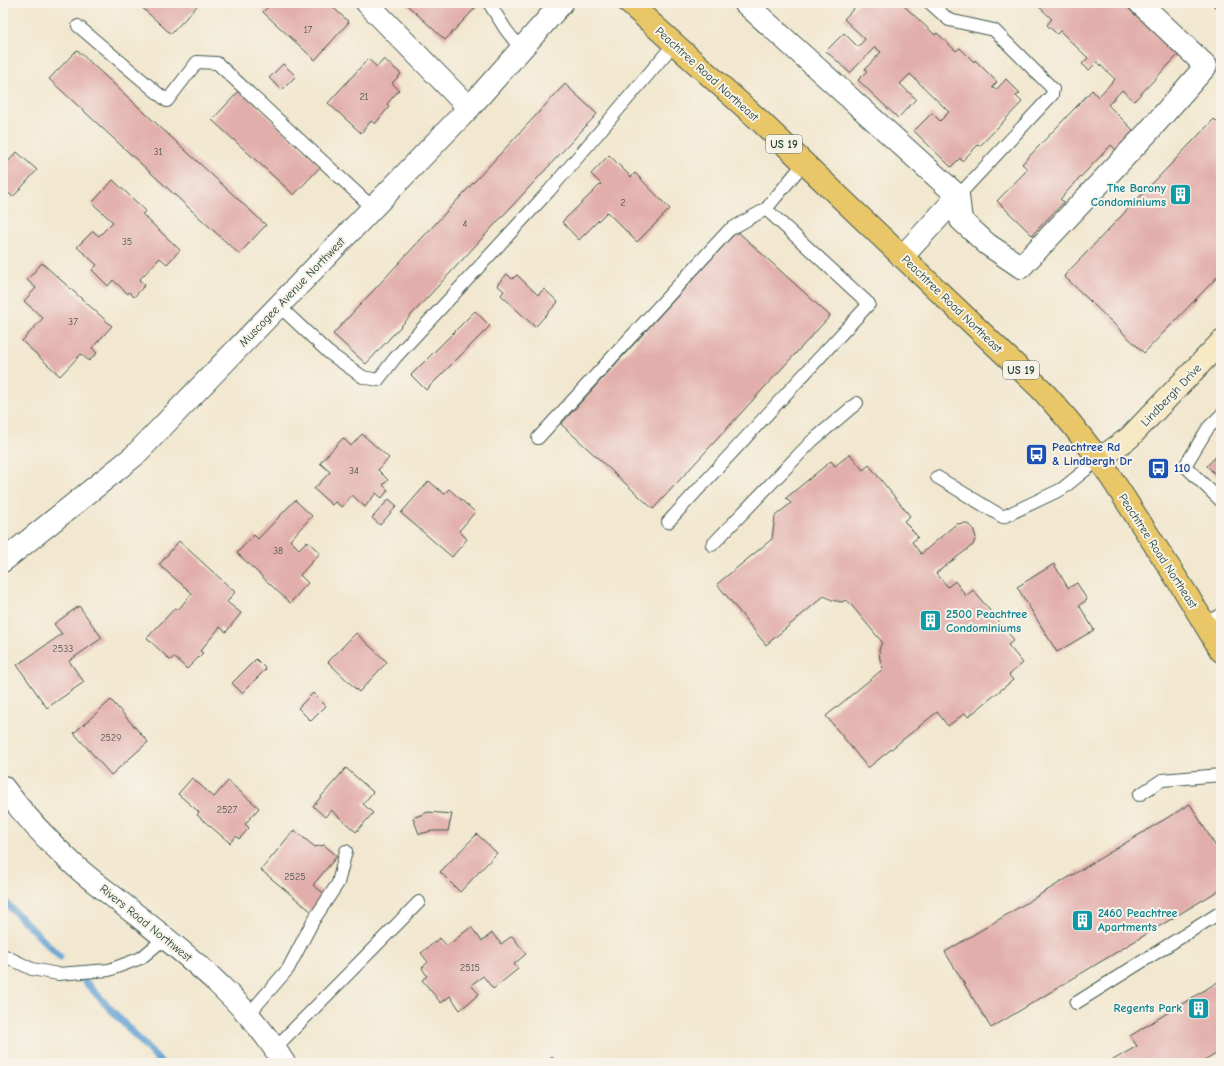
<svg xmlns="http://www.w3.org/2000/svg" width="1224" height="1066" viewBox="0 0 1224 1066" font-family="'Comic Neue',sans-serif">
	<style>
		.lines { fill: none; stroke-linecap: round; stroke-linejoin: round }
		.stream { stroke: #60a0d3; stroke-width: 7 }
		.building { fill: #e2aeab }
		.service-casing { stroke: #3f564b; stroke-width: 14 }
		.minor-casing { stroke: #3f564b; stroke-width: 24 }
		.secondary-casing { stroke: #3f564b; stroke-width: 24 }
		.trunk-casing { stroke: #3f564b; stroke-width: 24 }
		.service { stroke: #fff; stroke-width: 12 }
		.minor { stroke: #fff; stroke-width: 22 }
		.secondary { stroke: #f6e9c3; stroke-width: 22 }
		.trunk { stroke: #e9c769; stroke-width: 22 }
		.labels { text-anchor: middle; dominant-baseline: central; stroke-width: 4; stroke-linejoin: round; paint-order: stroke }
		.number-label { font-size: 10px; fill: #505952 }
		.shield { fill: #f7f3e8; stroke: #60746a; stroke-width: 1 }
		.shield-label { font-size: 11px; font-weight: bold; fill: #1f3d34 }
		.street-label { font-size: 12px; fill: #1f3d34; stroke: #f7f3e8 }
		.culture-label { font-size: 12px; font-weight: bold; fill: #0d838f; stroke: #f7f3e8; text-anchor: end }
		.transit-label { font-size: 12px; font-weight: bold; fill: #164399; stroke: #f7f3e8; text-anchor: start }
	</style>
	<rect width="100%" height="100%" fill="#f7f3e8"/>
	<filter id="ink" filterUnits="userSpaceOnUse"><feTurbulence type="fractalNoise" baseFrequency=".025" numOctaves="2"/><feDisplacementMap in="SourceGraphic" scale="8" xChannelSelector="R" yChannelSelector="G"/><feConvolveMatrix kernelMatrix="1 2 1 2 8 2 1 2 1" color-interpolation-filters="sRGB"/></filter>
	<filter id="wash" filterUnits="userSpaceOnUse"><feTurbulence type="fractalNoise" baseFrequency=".012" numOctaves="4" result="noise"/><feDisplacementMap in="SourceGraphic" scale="16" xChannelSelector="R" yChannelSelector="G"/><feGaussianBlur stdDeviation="0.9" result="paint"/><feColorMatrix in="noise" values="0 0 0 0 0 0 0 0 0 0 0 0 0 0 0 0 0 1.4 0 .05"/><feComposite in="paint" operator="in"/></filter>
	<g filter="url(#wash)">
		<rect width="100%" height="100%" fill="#f2e7cf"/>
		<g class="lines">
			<!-- stream -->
			<g class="stream">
				<path d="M3,900l57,57"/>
				<path d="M78,974l83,89"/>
			</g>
		</g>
		<g id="blocks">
			<!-- building -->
			<g class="building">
				<path d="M137,3h63l-29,31z"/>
				<path d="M272,3h56l21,19 -34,38 -52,-48z"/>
				<path d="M405,3h75l-35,37z"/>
				<path d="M859,3h42l34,32 2,-2 19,18 4,-3 14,14 1,-2 22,22 -5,5 4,3 10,-11 14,14 -4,3 6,6 -42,44 -2,-1 -16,16 -2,-3 -9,9 -37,-36 18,-18 8,8 9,-9 -39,-38 -10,10 16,15 -18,19 -40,-38 9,-9 -2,-2 16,-17 -6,-5 -25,26 -24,-22 18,-18 14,14 7,-8 -21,-20z"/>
				<path d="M1035,3h88l55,52 -44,46 -12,-11 -14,15 26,26 -18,19 -5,-5 -51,54 4,3 -32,33 -35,-34 31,-32 -6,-5 70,-74 6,7 17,-18 -18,-17 -8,8 -7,-6 6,-6 -28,-27 -3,3 -10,-9 5,-6z"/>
				<path d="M1211,3h10v10z"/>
				<path d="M77,50l189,175 -27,29 -190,-175z"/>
				<path d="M368,59l9,8 7,-8 17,15 -9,9 7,7 -12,14 2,3 -14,17 -4,-3 -10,12 -33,-30z"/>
				<path d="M283,64l13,12 -14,14 -13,-12z"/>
				<path d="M565,84l32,30 -231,250 -33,-30z"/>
				<path d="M240,90l81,76 -27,29 -82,-75z"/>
				<path d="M1214,119l7,7v137l-2,3 2,2v5l-77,80 -80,-77z"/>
				<path d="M17,152l20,18 -24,27 -10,-9v-21z"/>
				<path d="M609,155l22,22 4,-4 35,36 -33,33 -30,-30 -28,28 -17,-18 39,-38 -10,-10z"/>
				<path d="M113,180l33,31 -4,3 38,36 -13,14 -7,-6 -21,22 6,5 -11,12 -5,-5 -1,2 -15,-14 -5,6 -16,-16 5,-5 -20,-18 16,-16 6,5 14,-14 -21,-19z"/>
				<path d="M737,231l93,85 -177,193 -92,-85z"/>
				<path d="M42,263l70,63 -20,22 5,5 -8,8 -8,-7 -21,22 -38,-35 21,-23 -19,-17 12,-13 -9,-8z"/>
				<path d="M507,274l5,5 5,-4 21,20 6,-6 14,13 -23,25 -34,-32 3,-4 -7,-6z"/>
				<path d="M475,311l15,15 -64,64 -15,-15z"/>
				<path d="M362,434l27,24 -11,12 10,10 -5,5 5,5 -6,8 -6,-5 -11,14 -13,-12 -10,12 -7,-5 -3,3 -18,-16 16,-17 -10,-9 23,-25 8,8z"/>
				<path d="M1221,451v29l-14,-14z"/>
				<path d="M850,454l13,16 6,-5 41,51 -6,5 14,16 -6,5 9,12 35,-30 10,-1 7,5 3,9 -3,8 -37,28 12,14 7,-6 11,15 7,-6 41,50 -6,5 15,18 -14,12 4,5 -45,37 -3,-4 -17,13 -11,-14 -69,56 -42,-52 57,-47 -3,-9 -1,-10 3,-8 -35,-42 -6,2 -9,-2 -8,-4 -58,49 -49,-61 55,-45 3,-23 16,-13 -5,-5 45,-37 4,5z"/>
				<path d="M429,481l15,13 5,-5 26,23 -16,19 8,8 -15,18 -51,-44z"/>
				<path d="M389,499l8,7 -17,19 -8,-7z"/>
				<path d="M295,500l17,16 -22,24 9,9 8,-8 13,12 -20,22 8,8 -18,20 -53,-50 17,-18 4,4z"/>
				<path d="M179,541l56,51 -8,10 14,11 -15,19 -6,-5 -20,24 3,2 -16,16 -13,-12 -4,3 -23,-22 28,-30 3,2 14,-17 -33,-28z"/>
				<path d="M1054,564l14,24 9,-5 10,17 -8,5 15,25 -37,22 -40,-65z"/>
				<path d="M79,606l23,32 -33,23 15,21 -37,26 -30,-43 45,-31 -8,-10z"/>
				<path d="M356,633l31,29 -28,30 -31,-30z"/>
				<path d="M256,659l10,10 -24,24 -10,-10z"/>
				<path d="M313,693l13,13 -15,15 -13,-13z"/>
				<path d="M111,700l37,42 -37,33 -37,-42z"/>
				<path d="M346,768l27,24 -10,12 10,9 -17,19 -25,-22 -6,7 -12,-11z"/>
				<path d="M192,778l22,19 14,-16 31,27 -14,16 4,4 -10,11 -3,-3 -6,7 -33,-28 2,-3 -21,-18z"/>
				<path d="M1190,804l31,51v34l-230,139 -46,-76z"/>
				<path d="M428,812l24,2 -4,17h-16l-13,3 -6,-16z"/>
				<path d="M294,830l21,17 9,-2 13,11 -24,29 13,10 -14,17 -51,-42z"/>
				<path d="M477,834l20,19 -37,39 -20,-20z"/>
				<path d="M471,927l11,14 10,-8 9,11 11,-8 14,18 -12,10 4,5 -25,20 -10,-13 -12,9 8,9 -19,16 -10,-14 -9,7 -19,-23 5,-4 -5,-8 6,-6 -7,-9 19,-15 7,8z"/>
				<path d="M1221,980v71l-20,12h-93l29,-17 -7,-10z"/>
				<path d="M552,1057l4,6h-13z"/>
			</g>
		</g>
	</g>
	<g filter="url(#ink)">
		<use href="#blocks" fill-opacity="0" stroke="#3f564b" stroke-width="1"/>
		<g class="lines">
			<defs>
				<g id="service">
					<path d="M489,3l17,27 15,19"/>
					<path d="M930,3l19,17 45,10 59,59 -1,6 -94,101"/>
					<path d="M78,26l89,75 30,-39 20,1 156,145"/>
					<path d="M279,306l50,47 34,24 15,3 17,-22 154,-167 125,-147"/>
					<path d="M1221,415l-13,13 -23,38 36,35"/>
					<path d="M538,438l191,-208 37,-21 38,-46"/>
					<path d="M937,477l66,40 59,-28 37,-30"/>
					<path d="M668,522l201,-218 -103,-95"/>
					<path d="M712,545l100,-104 45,-38"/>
					<path d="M1204,623l17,-8"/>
					<path d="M1139,795l23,-15 59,-5"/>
					<path d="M3,955l29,14 26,5 51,-4 32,-12 24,-20"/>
					<path d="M1076,1003l145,-91"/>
					<path d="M248,1015l40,-46 25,-48 25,-38 8,-32"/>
					<path d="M275,1048l144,-146"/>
				</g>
				<g id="minor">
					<path d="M367,3l102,105"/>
					<path d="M745,3l213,193 3,24 26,24 34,23 127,-135 58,-66 -66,-63"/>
					<path d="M902,257l56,-61"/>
					<path d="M3,561l131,-105 335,-348 93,-105"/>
					<path d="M3,787c21,28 44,53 70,77 13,12 28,23 42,34 61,49 128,97 169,165"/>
				</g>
				<path id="secondary" d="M1099,459l30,-21 92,-96"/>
				<path id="trunk" d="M629,3l130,117 283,270 27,31 30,38 87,134 35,58"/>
			</defs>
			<!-- service casing -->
			<use href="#service" class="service-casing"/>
			<!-- minor casing -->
			<use href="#minor" class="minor-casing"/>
			<!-- secondary casing -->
			<use href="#secondary" class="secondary-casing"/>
			<!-- trunk casing -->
			<use href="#trunk" class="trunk-casing"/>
			<!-- service -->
			<use href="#service" class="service"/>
			<!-- minor -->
			<use href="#minor" class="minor"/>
			<!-- secondary -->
			<use href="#secondary" class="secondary"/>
			<!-- trunk -->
			<use href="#trunk" class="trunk"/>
		</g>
	</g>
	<!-- icons -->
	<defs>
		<symbol id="building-square" viewBox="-11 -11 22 22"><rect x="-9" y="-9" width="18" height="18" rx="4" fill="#0f9aa8" stroke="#f7f3e8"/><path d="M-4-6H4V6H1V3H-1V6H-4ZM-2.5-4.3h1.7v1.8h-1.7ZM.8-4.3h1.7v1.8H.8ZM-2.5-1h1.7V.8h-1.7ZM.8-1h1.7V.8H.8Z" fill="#fff"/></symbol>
		<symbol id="bus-square" viewBox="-11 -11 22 22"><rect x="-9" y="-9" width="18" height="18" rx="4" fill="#1a4fb4" stroke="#f7f3e8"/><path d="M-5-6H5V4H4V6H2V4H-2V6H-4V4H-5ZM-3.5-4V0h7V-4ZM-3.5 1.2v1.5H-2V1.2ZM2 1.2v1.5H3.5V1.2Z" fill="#fff"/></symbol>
	</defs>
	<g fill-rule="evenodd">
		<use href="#building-square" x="1168" y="182" width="25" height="25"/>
		<use href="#bus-square" x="1024" y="442" width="25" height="25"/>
		<use href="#bus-square" x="1146" y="456" width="25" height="25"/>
		<use href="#building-square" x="918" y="608" width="25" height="25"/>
		<use href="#building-square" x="1070" y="908" width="25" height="25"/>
		<use href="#building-square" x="1186" y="996" width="25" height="25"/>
	</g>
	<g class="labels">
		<!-- number labels -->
		<g class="number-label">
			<text x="308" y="30">17</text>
			<text x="364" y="97">21</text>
			<text x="158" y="152">31</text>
			<text x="623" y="203">2</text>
			<text x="465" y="224">4</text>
			<text x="127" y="242">35</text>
			<text x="73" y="322">37</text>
			<text x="354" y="471">34</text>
			<text x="278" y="551">38</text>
			<text x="63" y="649">2533</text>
			<text x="111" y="738">2529</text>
			<text x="227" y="810">2527</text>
			<text x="295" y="877">2525</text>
			<text x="470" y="968">2515</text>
		</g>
		<!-- shield labels -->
		<g class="shield">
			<rect x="766" y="135" width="36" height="18" rx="3"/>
			<rect x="1003" y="361" width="36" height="18" rx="3"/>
		</g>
		<g class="shield-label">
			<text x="784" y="144">US 19</text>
			<text x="1021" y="370">US 19</text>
		</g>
		<!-- street labels -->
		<g class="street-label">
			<text transform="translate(707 74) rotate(42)">Peachtree Road Northeast</text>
			<text transform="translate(292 292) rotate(-46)">Muscogee Avenue Northwest</text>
			<text transform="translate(952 304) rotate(44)">Peachtree Road Northeast</text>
			<text transform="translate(1171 395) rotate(-46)">Lindbergh Drive</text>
			<text transform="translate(1158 551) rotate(57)">Peachtree Road Northeast</text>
			<text transform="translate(146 923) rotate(39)">Rivers Road Northwest</text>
		</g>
		<!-- culture labels -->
		<g class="culture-label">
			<text x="1166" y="188">The Barony<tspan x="1166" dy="14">Condominiums</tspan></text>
			<text x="946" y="614" text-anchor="start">2500 Peachtree<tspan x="946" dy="14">Condominiums</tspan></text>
			<text x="1098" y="913" text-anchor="start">2460 Peachtree<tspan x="1098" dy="14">Apartments</tspan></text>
			<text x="1182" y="1008">Regents Park</text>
		</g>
		<!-- transit labels -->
		<g class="transit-label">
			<text x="1052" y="447">Peachtree Rd<tspan x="1052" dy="14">&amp; Lindbergh Dr</tspan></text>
			<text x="1174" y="468">110</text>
		</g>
	</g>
	<!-- margin -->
	<rect width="1224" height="1066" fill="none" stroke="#f7f3e8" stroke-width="16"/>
</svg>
